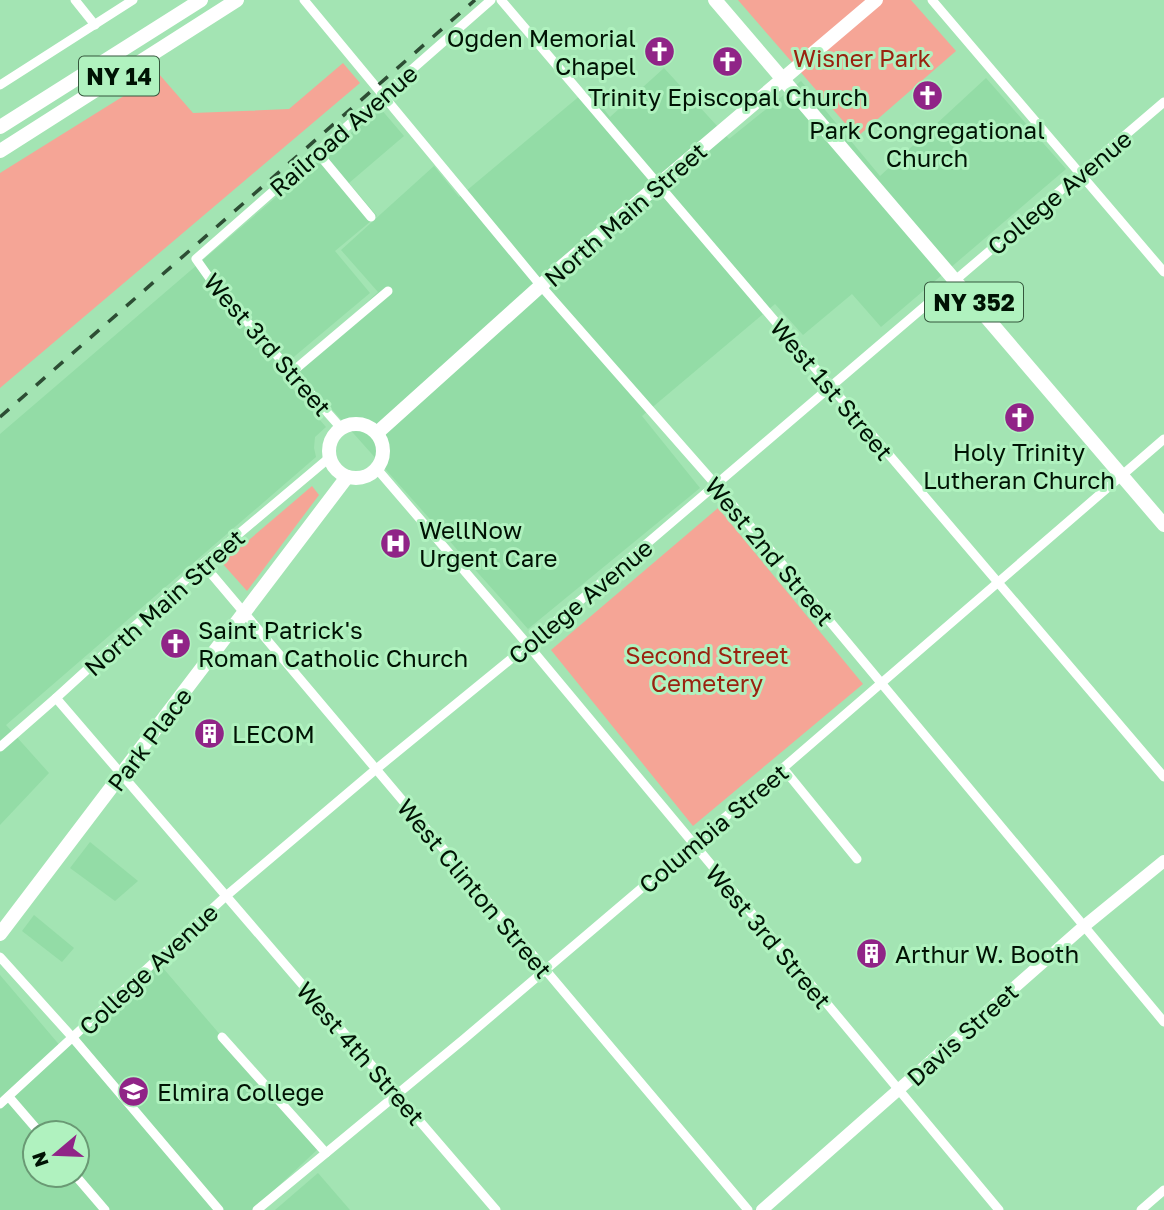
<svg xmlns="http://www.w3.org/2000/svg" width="1164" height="1210" viewBox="0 0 1164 1210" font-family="'Golos Text',sans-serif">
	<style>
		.built { fill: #93dca6; fill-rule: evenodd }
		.green { fill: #f5a596 }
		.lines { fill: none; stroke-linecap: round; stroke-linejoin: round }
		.street { stroke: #fff; stroke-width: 9 }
		.secondary { stroke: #fff; stroke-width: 12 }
		.primary { stroke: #fff; stroke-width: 14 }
		.rail { stroke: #2d4d34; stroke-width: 3.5; stroke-dasharray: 12 12; stroke-linecap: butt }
		.labels { text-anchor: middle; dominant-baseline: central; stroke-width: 6; stroke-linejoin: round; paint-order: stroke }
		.shield { fill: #b0f2bf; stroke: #35563c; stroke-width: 2 }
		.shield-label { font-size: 23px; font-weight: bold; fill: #001304 }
		.poi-label { font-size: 24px; fill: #001304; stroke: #b0f2bf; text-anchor: start }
		.park-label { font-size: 24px; fill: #9a2210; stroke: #b0f2bf }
		.street-label { font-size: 24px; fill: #001304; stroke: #b0f2bf }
	</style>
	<rect width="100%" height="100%" fill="#a3e4b3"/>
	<!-- built -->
	<g class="built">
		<path d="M664,68l65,71 72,-58 79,95 106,-98 80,91 -185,158 -29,-33 -49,41 -28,-31 -133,112 58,72 -172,141 -232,-260 82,-77 -37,-42 93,-84 25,31 129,-108 22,28z"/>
		<path d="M380,108l24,28 -55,47 28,33 -42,35 35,42 -93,78 49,56 -11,10 -1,11 2,9 -310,268 43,48 -49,52v-391z"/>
		<path d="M90,842l48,39 -23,20 -45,-33z"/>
		<path d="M34,915l40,33 -12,14 -40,-31z"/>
		<path d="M157,961l161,188 -65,61h-253v-235l62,73zM35,1133h42v42h-42z"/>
		<path d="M318,1173l32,37h-75z"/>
	</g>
	<!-- green -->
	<g class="green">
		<path d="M738,0h173l45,51 -99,86z"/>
		<path d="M343,63l17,20 -360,305v-215l159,-99 34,39 96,-4z"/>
		<path d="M312,486l7,9 -72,96 -25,-28z"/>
		<path d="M718,508l145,176 -170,142 -142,-176z"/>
	</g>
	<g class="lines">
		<!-- street -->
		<g class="street">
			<path d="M75,0l20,25"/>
			<path d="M304,0l237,286 175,199 448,537"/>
			<path d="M501,0l663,777"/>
			<path d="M932,0l232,272"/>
			<path d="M0,85l133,-85"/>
			<path d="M317,152l54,65"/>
			<path d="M292,372l96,-81"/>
			<path d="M341,428l-128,-145 -17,-24 295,-259"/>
			<path d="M377,469l151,176 471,565"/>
			<path d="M203,564l545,646"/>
			<path d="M56,698l440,512"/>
			<path d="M0,747l56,-49 147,-134 126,-106"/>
			<path d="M783,768l74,91"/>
			<path d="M0,957l73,81 146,172"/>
			<path d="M222,1037l104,116"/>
			<path d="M9,1097l31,36"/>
			<path d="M0,1104l226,-208 149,-126 153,-125 636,-543"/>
			<path d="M75,1175l30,35"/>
			<path d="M257,1210l207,-171 319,-271 381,-329"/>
			<path d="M1141,1210l23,-20"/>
		</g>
		<!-- secondary -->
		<path class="secondary" d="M762,1210l321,-283 81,-66"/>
		<!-- primary -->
		<g class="primary">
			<path d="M715,0l449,525"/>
			<path d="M0,127l201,-127"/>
			<path d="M0,151l237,-151"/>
			<circle cx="356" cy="451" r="27"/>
			<path d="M377,433l188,-169 311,-264"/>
			<path d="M0,934l347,-457"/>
		</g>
		<!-- rail -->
		<path class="rail" d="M0,417l475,-417"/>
	</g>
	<!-- icons -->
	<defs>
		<symbol id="church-disc" viewBox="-11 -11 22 22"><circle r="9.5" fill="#902487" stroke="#b0f2bf"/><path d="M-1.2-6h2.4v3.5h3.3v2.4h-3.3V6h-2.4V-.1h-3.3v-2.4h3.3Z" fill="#fff"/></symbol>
		<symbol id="hospital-disc" viewBox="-11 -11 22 22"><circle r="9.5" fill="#902487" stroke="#b0f2bf"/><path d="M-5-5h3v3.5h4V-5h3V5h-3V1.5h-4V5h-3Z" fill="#fff"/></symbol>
		<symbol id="building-disc" viewBox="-11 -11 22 22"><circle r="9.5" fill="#902487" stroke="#b0f2bf"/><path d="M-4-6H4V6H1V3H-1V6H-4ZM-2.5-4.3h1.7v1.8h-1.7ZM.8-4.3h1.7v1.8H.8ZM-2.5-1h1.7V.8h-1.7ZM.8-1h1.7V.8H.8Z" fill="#fff"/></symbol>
		<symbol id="university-disc" viewBox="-11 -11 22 22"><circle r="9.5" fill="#902487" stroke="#b0f2bf"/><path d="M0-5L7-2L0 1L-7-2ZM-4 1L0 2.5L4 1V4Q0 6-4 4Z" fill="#fff"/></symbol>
	</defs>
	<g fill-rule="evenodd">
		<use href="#church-disc" x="642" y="34" width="35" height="35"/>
		<use href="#church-disc" x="710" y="44" width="35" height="35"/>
		<use href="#church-disc" x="910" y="78" width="35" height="35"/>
		<use href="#church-disc" x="1002" y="400" width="35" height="35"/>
		<use href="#hospital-disc" x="378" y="526" width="35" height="35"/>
		<use href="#church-disc" x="158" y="626" width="35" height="35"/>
		<use href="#building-disc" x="192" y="716" width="35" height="35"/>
		<use href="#building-disc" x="854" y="936" width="35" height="35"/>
		<use href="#university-disc" x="116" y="1074" width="35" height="35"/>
	</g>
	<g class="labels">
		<!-- shield labels -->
		<g class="shield">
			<rect x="79" y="56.5" width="80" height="39" rx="5"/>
			<rect x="925" y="282.5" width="98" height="39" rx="5"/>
		</g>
		<g class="shield-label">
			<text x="119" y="76">NY 14</text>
			<text x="974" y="302">NY 352</text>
		</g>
		<!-- poi labels -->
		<g class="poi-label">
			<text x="636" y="37" text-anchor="end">Ogden Memorial<tspan x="636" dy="28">Chapel</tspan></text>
			<text x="728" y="96" text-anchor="middle">Trinity Episcopal Church</text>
			<text x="927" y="129" text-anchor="middle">Park Congregational<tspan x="927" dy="28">Church</tspan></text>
			<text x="1019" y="451" text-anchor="middle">Holy Trinity<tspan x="1019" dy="28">Lutheran Church</tspan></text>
			<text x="419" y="529">WellNow<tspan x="419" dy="28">Urgent Care</tspan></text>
			<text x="198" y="629">Saint Patrick's<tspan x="198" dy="28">Roman Catholic Church</tspan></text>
			<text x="232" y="733">LECOM</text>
			<text x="895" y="953">Arthur W. Booth</text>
			<text x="157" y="1091">Elmira College</text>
		</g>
		<!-- park labels -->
		<g class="park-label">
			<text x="862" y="57">Wisner Park</text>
			<text x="707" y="654">Second Street<tspan x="707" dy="28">Cemetery</tspan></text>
		</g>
		<!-- street labels -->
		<g class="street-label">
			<text transform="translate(343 130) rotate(-41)">Railroad Avenue</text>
			<text transform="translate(1059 192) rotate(-40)">College Avenue</text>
			<text transform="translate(625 214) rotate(-41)">North Main Street</text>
			<text transform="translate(268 344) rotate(49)">West 3rd Street</text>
			<text transform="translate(832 389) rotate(50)">West 1st Street</text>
			<text transform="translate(770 551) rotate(50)">West 2nd Street</text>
			<text transform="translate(580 601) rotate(-40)">College Avenue</text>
			<text transform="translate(164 602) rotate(-42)">North Main Street</text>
			<text transform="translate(149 739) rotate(-53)">Park Place</text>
			<text transform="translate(713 828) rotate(-40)">Columbia Street</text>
			<text transform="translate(475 888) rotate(50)">West Clinton Street</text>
			<text transform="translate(769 936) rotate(50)">West 3rd Street</text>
			<text transform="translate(148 969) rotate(-43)">College Avenue</text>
			<text transform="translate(962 1034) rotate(-42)">Davis Street</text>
			<text transform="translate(361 1053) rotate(49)">West 4th Street</text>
		</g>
	</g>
	<!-- north arrow -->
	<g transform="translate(56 1154) rotate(251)"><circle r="33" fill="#b0f2bf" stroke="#6a9974" stroke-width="2"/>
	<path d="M0-5L12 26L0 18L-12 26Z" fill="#902487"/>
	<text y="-10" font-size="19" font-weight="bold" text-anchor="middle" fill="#001304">N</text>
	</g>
</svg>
